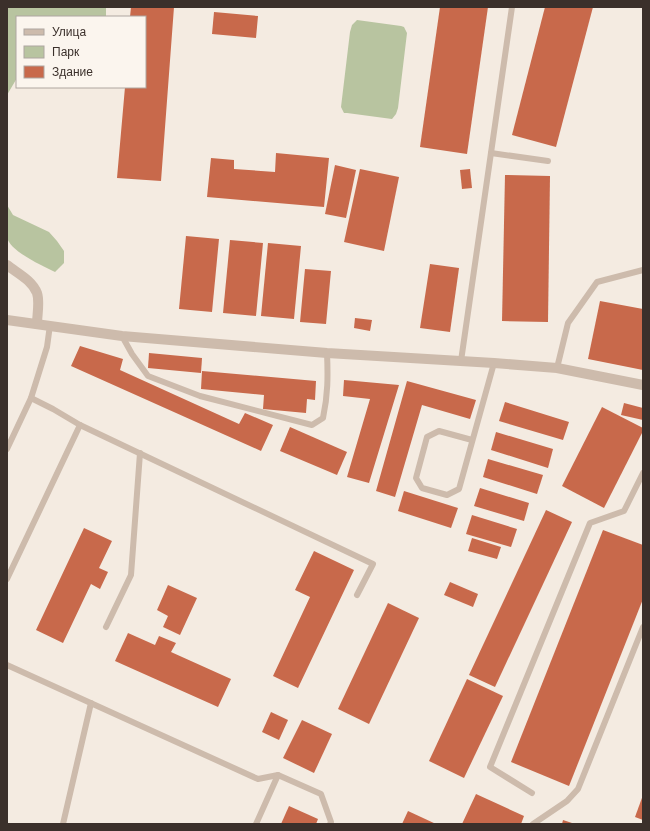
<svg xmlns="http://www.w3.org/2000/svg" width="650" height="831" viewBox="0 0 650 831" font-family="Arial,sans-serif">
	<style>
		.green { fill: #b8c4a0 }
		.building { fill: #c8694b }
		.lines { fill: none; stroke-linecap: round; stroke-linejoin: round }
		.service { stroke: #cdbbac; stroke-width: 6 }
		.minor { stroke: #cdbbac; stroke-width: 10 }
	</style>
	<rect width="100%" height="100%" fill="#f4ebe1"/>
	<!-- green -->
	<g class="green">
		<path d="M7,7h99v10h-89v61l-10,17z"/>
		<path d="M357,20l44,6 3,1 3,6 -9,75 -2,6 -4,5 -45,-6h-3l-3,-6 9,-75 2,-7z"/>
		<path d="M7,205l6,10 36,17 8,9 7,10v12l-9,9c-12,-6 -46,-21 -48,-35 -2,-10 0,-21 0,-32z"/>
	</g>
	<!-- building -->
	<g class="building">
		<path d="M131,7h43l-13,174 -44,-3 8,-91h20v-70h-15z"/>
		<path d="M440,7h48l-21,147 -47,-7z"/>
		<path d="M545,7h48l-37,140 -44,-12z"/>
		<path d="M214,12l44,4 -2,22 -44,-4z"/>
		<path d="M276,153l53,5 -5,49 -117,-10 4,-39 23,2v9l41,3z"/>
		<path d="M335,165l21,5 -10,48 -21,-4z"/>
		<path d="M360,169l39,8 -15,74 -40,-9z"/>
		<path d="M470,169l2,19 -10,1 -2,-19z"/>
		<path d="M505,175l45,1 -2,146 -46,-1z"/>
		<path d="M186,236l33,3 -7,73 -33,-3z"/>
		<path d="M230,240l33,3 -7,73 -33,-3z"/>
		<path d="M268,243l33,3 -7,73 -33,-3z"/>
		<path d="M430,264l29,4 -9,64 -30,-4z"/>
		<path d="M305,269l26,2 -5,53 -26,-2z"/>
		<path d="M600,301l43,8v61l-55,-11z"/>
		<path d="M355,318l17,2 -2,11 -16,-3z"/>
		<path d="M80,346l43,13 -3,11 119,54 6,-11 28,12 -12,26 -190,-85z"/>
		<path d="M149,353l53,5 -1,15 -53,-5z"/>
		<path d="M202,371l114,10 -1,19 -8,-1 -1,14 -43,-4 1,-14 -63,-6z"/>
		<path d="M344,380l55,5 -30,98 -22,-6 23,-78 -27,-3z"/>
		<path d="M407,381l69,19 -6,19 -48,-14 -27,92 -19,-6z"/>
		<path d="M505,402l64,20 -6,18 -64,-19z"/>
		<path d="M624,403l19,5v12l-22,-5z"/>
		<path d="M602,407l41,21v3l-39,77 -42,-22z"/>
		<path d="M290,427l57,25 -10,23 -57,-24z"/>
		<path d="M496,432l57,17 -5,19 -57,-18z"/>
		<path d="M488,459l55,16 -6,19 -54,-17z"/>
		<path d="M480,488l49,15 -5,18 -50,-15z"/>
		<path d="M404,491l54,17 -7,20 -53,-17z"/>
		<path d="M546,510l26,12 -77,165 -26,-12z"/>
		<path d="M472,515l45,14 -6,18 -45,-13z"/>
		<path d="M84,528l28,13 -13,27 9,4 -8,17 -9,-5 -28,59 -27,-13z"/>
		<path d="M603,530l40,15v54l-74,187 -58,-24z"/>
		<path d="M472,538l29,9 -4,12 -29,-8z"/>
		<path d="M314,551l40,19 -56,118 -25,-12 37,-79 -15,-7z"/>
		<path d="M450,582l28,12 -5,13 -29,-12z"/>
		<path d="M168,585l29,13 -17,37 -17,-8 5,-11 -11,-6z"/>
		<path d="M388,603l31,15 -50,106 -31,-15z"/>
		<path d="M128,633l27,12 4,-9 17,7 -5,9 60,27 -13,28 -103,-46z"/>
		<path d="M467,679l36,17 -39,82 -35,-17z"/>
		<path d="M271,712l17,8 -9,20 -17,-8z"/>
		<path d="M302,720l30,14 -18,39 -31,-15z"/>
		<path d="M476,794l48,22 -3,8h-59z"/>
		<path d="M643,795v25l-8,-3z"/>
		<path d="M289,806l29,13 -2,5h-35z"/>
		<path d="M408,811l28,13h-34z"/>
		<path d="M563,820l12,4h-13z"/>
	</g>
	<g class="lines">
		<!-- service -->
		<g class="service">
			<path d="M491,153l57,8"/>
			<path d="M122,336l10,18 16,22 52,20 112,29 11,-7c5,-23 5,-42 4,-65"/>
			<path d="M461,361l51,-354"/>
			<path d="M557,368l11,-45 29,-41 46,-12"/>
			<path d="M31,398l22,11 27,16 293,139 -16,31"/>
			<path d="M472,440l-33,-9 -12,6 -11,41 6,10 25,7 12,-6 35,-126"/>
			<path d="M7,449l24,-51 16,-51 3,-22"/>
			<path d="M7,579l73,-154"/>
			<path d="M106,627l25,-52 9,-122"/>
			<path d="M7,665l251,114 20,-4 43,19 10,28 -1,2"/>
			<path d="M532,793l-42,-26 100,-244 34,-12 19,-38"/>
			<path d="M63,824l28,-121"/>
			<path d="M256,824l22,-49"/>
			<path d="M533,824l34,-23 11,-12 65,-162"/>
		</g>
		<!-- minor -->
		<g class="minor">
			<path d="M7,265c10,8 25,15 30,28 3,9 0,22 0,31"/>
			<path d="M7,320l115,16 205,17 167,10 63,5 86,17"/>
		</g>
	</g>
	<!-- border -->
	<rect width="650" height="831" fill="none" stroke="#3b302b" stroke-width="16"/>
	<!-- legend -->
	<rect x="16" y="16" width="130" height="72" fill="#fbf5ee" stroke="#aea6a0"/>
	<rect x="24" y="29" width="20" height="6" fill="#cdbbac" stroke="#aea6a0"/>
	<text x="52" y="36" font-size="12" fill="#3b302b">Улица</text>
	<rect x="24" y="46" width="20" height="12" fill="#b8c4a0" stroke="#aea6a0"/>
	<text x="52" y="56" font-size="12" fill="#3b302b">Парк</text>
	<rect x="24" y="66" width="20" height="12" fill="#c8694b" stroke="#aea6a0"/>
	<text x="52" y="76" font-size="12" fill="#3b302b">Здание</text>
</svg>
